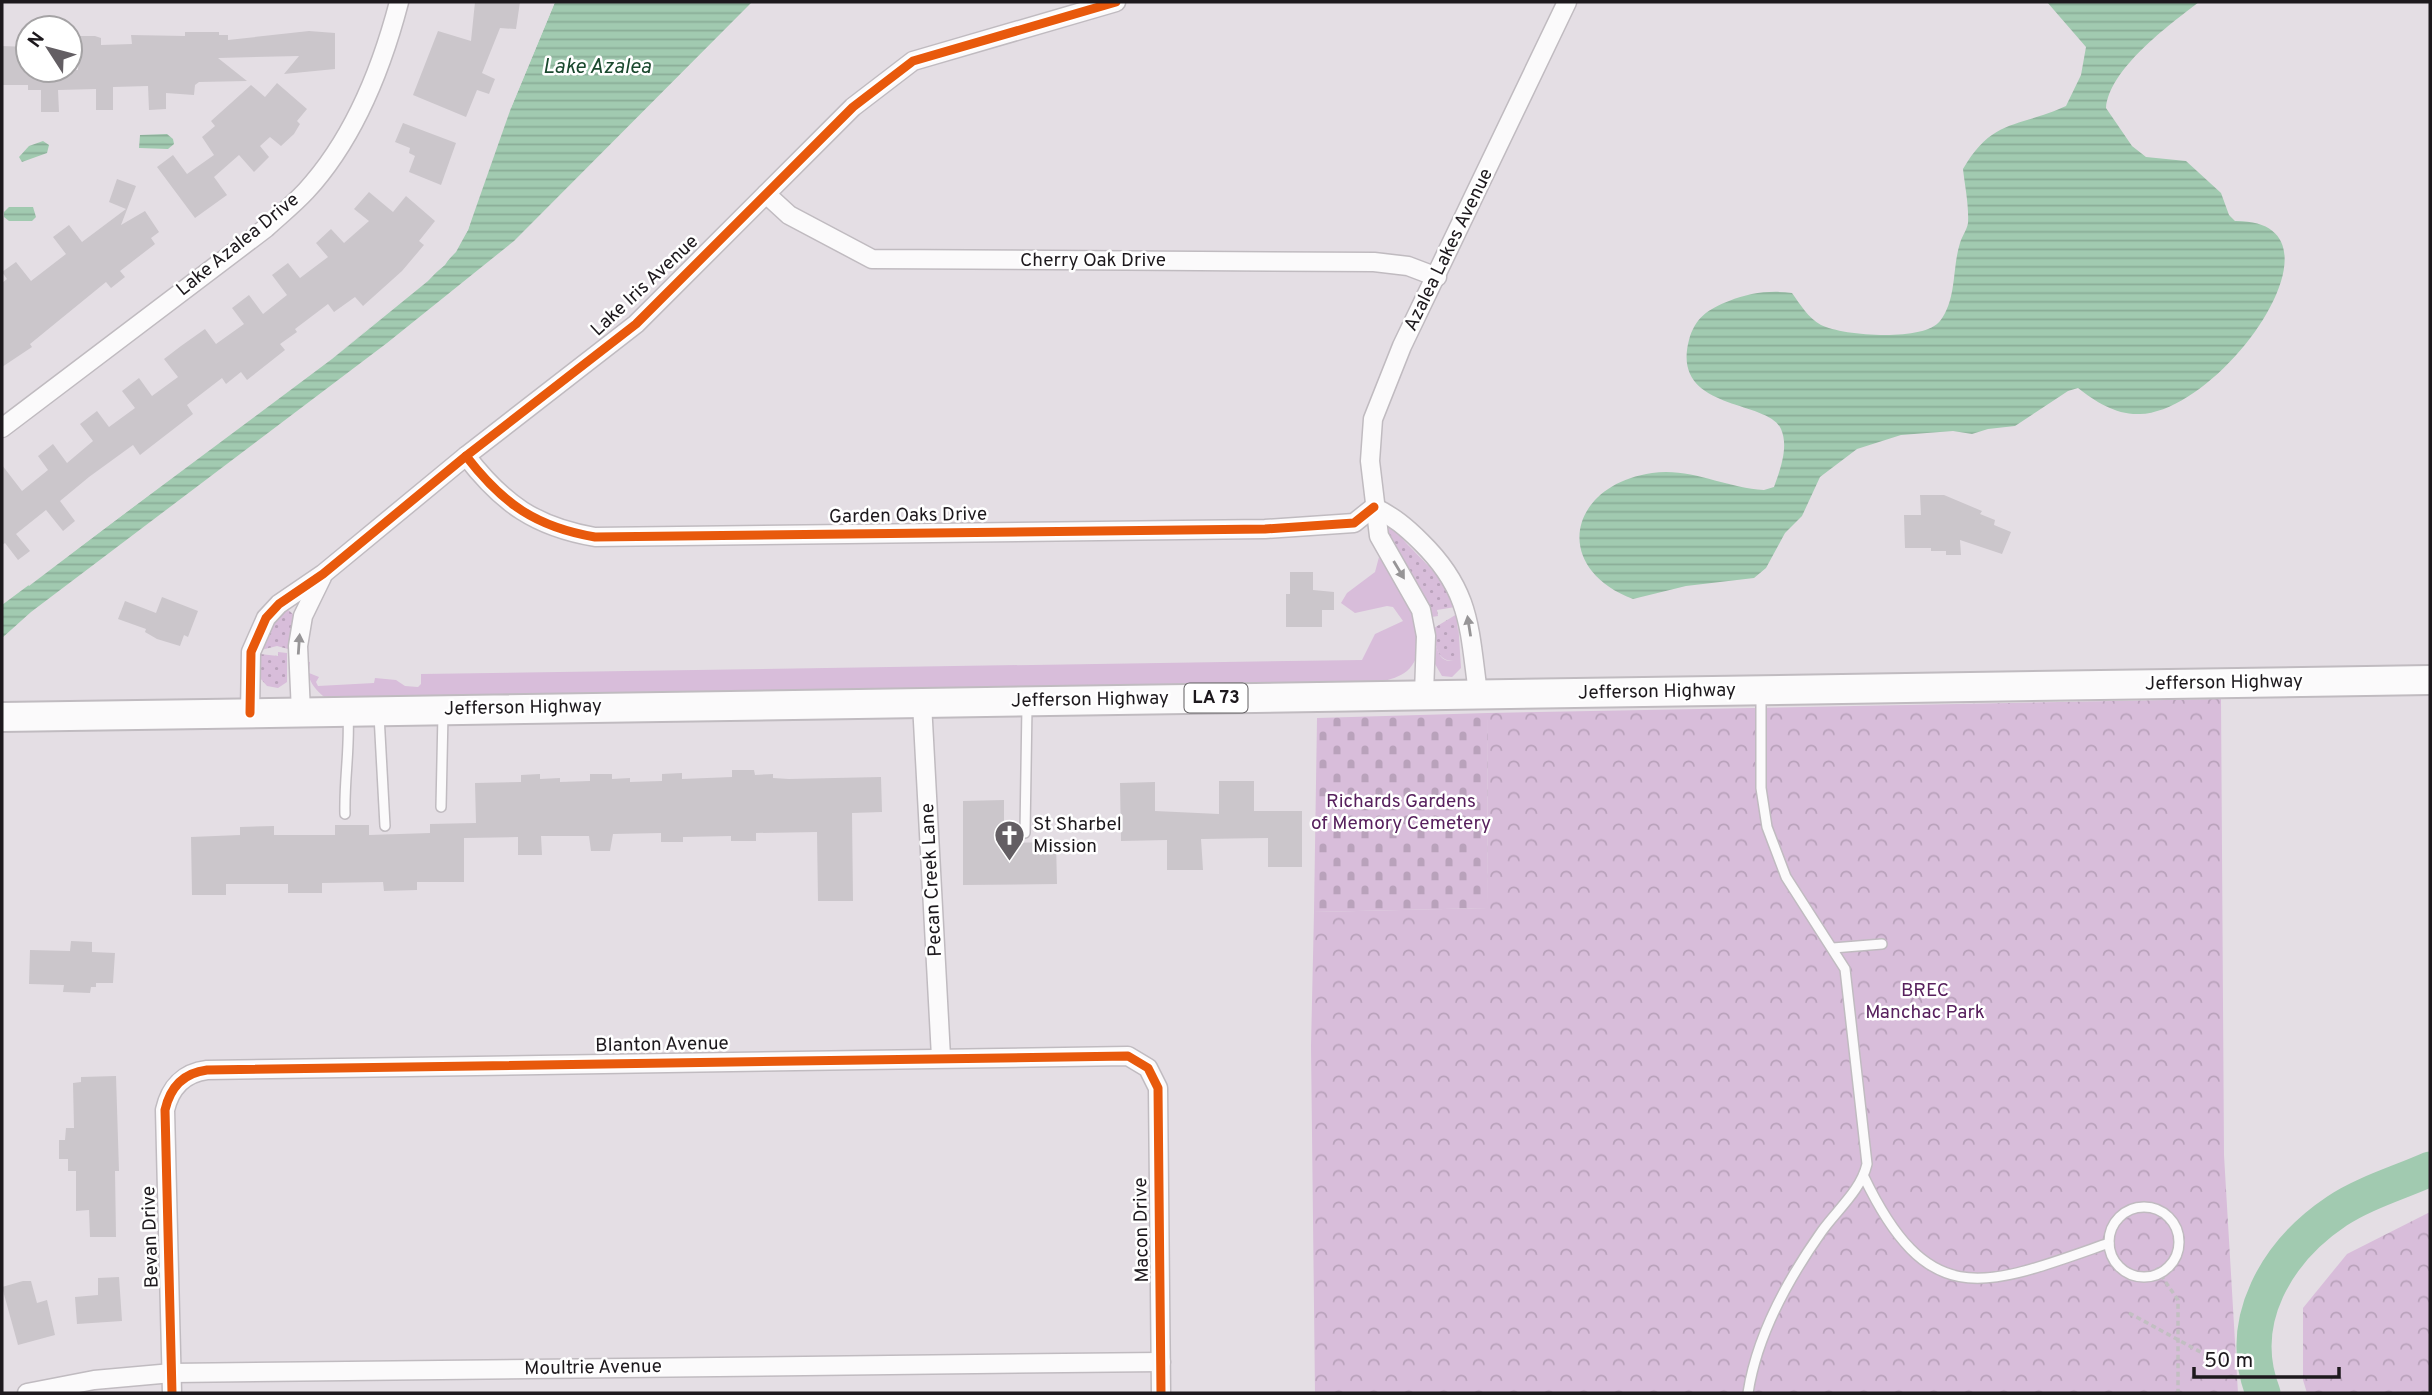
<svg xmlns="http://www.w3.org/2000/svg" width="2432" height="1395" viewBox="0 0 2432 1395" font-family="Overpass,sans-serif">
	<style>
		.grass { fill: #d8bdda }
		.forest { fill: url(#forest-crowns) }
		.cemetery { fill: url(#cemetery-stones) }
		.garden { fill: url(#garden-dots) }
		.water { fill: url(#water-rules) }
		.pier { fill: #e4dee4 }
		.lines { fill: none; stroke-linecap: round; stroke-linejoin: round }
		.river { stroke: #a1cab0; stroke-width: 35 }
		.building { fill: #cbc6cb }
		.service-casing { stroke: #c0bbc0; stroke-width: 12 }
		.minor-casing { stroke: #c0bbc0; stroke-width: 21 }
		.primary-casing { stroke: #c0bbc0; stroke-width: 32 }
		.path { stroke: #c2bfc2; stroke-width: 3.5; stroke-dasharray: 5 3.5; stroke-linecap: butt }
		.service { stroke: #fbfafb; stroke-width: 9 }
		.minor { stroke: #fbfafb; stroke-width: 18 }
		.primary { stroke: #fbfafb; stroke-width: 28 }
		.cycleway-casing { stroke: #fff; stroke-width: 13 }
		.cycleway { stroke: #e8590c; stroke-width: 9 }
		.oneway { fill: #979597 }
		.labels { text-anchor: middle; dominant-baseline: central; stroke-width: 5; stroke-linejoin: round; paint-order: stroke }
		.shield { fill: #fff; stroke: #615e61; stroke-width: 2 }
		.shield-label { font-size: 18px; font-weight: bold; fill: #1d191d }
		.street-label { font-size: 19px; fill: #1d191d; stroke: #fff }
		.park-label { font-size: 19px; fill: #57205d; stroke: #fff }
		.poi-label { font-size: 19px; fill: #1d191d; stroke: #fff; text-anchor: start }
		.water-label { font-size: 21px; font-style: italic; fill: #1a492e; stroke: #fff }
	</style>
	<defs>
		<pattern id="forest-crowns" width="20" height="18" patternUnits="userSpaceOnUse" patternTransform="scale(1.75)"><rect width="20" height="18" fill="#d8bdda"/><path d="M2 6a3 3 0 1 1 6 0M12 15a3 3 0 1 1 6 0" fill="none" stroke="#b9a2bb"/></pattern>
		<pattern id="cemetery-stones" width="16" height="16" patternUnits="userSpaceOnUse" patternTransform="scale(1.75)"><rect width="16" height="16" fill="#d8bdda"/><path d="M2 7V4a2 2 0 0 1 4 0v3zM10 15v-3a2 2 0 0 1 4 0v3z" fill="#b9a2bb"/></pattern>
		<pattern id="garden-dots" width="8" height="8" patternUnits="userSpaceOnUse" patternTransform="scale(1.75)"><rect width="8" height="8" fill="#d8bdda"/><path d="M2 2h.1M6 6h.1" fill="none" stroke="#b9a2bb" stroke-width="1.8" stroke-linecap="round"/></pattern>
		<pattern id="water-rules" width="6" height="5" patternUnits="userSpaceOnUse" patternTransform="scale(1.75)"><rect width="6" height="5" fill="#a1cab0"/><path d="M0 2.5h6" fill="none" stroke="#8aad97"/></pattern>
	</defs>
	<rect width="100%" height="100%" fill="#e4dee4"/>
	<!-- grass -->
	<g class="grass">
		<path d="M1379,557c17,25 60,85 28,114 -7,6 -17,8 -25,11l-1054,18c-15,-12 -20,-19 -22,-38h4l-1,11 10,4 -3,5 2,4 56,-3 1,-5 21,2 9,6 13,1 3,-3v-10l941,-14 13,-26 28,-13 -10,-14 -6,-1 -32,7 -14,-10 6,-10 28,-21z"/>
		<path d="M1458,621l3,47 -9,9 -10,-1 -7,-12v-23c3,12 5,21 19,20z"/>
	</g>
	<!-- forest -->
	<g class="forest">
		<path d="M2221,699l3,456 14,238h-923l-4,-347 3,-134 173,-4 1,-195z"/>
		<path d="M2430,1212v181h-123l-4,-13v-72l44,-54z"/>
	</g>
	<!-- cemetery -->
	<path class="cemetery" d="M1488,713l-1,195 -173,4 3,-194z"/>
	<!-- garden -->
	<g class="garden">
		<path d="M1384,523l7,1c23,33 47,42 64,83l-18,3 1,6 -6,1c-8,-35 -45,-65 -48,-94z"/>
		<path d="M286,608l8,7 -6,34 -11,-3 -16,4 10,-27z"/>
		<path d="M1457,614v44l-3,3c-19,0 -18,-17 -20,-33z"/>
		<path d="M278,652l9,1v29l-9,6 -11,-2 -7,-8v-24l18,2z"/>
	</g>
	<!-- water -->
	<g class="water">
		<path d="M555,2h197l-238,239 -127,102 -356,269 -29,26v-33l330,-246 113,-94 23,-35 43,-122z"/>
		<path d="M2047,2h152c-30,23 -90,67 -93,106l26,38 14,11 40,4 35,32 8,22 6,6c123,-1 -11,190 -95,193 -24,1 -44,-12 -62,-26l-10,3 -53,35 -27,3 -16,5 -19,-3 -52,4 -44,14 -37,28 -18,39 -17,17 -19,35 -12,10 -68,8 -53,13c-83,-32 -64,-114 19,-126 38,-6 74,15 112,17l10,-3c6,-17 15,-40 7,-58 -13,-30 -111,-17 -92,-89 6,-22 19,-31 40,-39 20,-8 41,-11 63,-8 8,11 16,25 29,32 22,11 103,17 119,-4 17,-22 12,-53 20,-78 2,-7 7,-13 8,-20 1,-18 -3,-36 -5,-54 30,-52 56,-41 103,-63l15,-31 5,-28z"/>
		<path d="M167,134l6,5 1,5 -6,5 -29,-1 1,-13z"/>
		<path d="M43,141l6,4 -2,8 -25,9 -3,-5 10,-11z"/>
		<path d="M9,207h24l3,10 -4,4h-23l-5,-4v-5z"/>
	</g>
	<!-- pier -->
	<g class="pier">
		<path d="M551,2h4l-44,106 -3,-1z"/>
		<path d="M491,155l-23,75 -12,22 -28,29 -96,78 97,-82 24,-27 15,-28z"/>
		<path d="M156,485l2,3 -129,98 -2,-3z"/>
	</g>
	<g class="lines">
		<!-- river -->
		<path class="river" d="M2263,1393c-28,-72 14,-142 74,-182 27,-18 64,-29 93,-42"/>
	</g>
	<!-- building -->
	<g class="building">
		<path d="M475,2h45l-4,27 -16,-1 -18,45 13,6 -6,15 -12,-4 -11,27 -53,-22 25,-64 33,10z"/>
		<path d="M309,31l26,2v36l-51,5 15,-18 -81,2 29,23 -48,1 -4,3 -1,10 -28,-2v16l-17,1 -1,-24 -35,1v23h-17v-21l-38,1 1,22h-18v-22h-13v-5h-26v-39l26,1v23h50l2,-34h15l6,2v7l31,-1 -1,-9 54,1v-4h34v3h9v5z"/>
		<path d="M277,83l30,26 -10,12 3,3 -6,10 -13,12 -11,-9 -10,9 9,11 -15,15 -15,-17 -25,22 13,18 -32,23 -38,-51 16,-12 14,19 27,-19 -12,-18 13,-11 -4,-5 40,-36 14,12z"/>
		<path d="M403,123l53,20 -15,42 -32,-13 6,-16 -6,-3 1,-5 -15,-6z"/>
		<path d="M117,179l19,7 -15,39 24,-14 14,21 -8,6 4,6 -35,27 5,6 -14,11 -5,-6 -76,62 2,3 -30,20v-84l5,-4 -5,-7 14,-10 15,19 35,-27 -13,-17 16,-12 13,17 44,-33 -17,-7z"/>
		<path d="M369,192l24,20 13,-16 29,25 -16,20 5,4 -22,26 -39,35 -8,-9 -21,15 -6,-8 -33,25 2,3 -17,12 5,6 -38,30 -6,-8 -15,12 -4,-6 -35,27 6,9 -53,41 -7,-10 -44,32 -29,24 15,20 -12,10 -17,-21 -30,24 14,17 -12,9 -13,-17 -3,2v-80l20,26 26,-21 -10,-14 15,-12 14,19 26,-22 -13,-17 17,-13 12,16 26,-19 -13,-17 17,-13 13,18 26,-19 -14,-18 17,-13 24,-17 11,15 28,-20 -12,-16 17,-13 14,19 24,-19 -15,-20 16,-12 12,15 28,-21 -12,-14 15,-14 13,14 25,-22 -15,-12z"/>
		<path d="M1920,495h24l38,16 -2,3 15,6 -1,5 17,7 -9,22 -42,-14 1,15h-15v-4h-15v-3h-26l-1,-33h17z"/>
		<path d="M1290,572h23v18l21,2v18h-12v17h-36v-33h4z"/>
		<path d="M162,597l36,14 -10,26 -4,-2 -4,11 -23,-7 -12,-7 1,-3 -28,-10 7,-18 31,12z"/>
		<path d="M732,770h22l1,5 18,-1v4l16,1 92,-2 1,35 -30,1 1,88h-35l-1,-69 -61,1v8h-25v-5l-48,1v5h-22v-9l-48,1 -3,17h-19l-2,-15h-48l1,19h-24v-18l-54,1v44h-47v8l-33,1 -1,-9 -61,1v10h-34v-9h-62v11h-34l-1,-58 49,-2v-8l34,-1v9h61v-10h34v10l61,-2v-9l46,-1 -1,-40 46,-1v-7l19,-1v5l20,-1v4l30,-1v-7h22v5l18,-1v4l32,-1v-7l20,-1v6l50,-2z"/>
		<path d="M1219,781h35v30h48v56h-34v-29l-67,1 2,31h-36v-30l-46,1 -1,-58 35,-1v29l64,3z"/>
		<path d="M1004,800v43l52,-1 1,42 -94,1v-84z"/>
		<path d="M71,941l21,1v10l23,1 -2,30h-17v4h-5l-1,6 -27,-1 1,-7 -35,-1 1,-34 40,1z"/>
		<path d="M116,1076l3,95h-4l1,66h-26l-1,-27 -13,1v-40h-8v-12h-9v-19h6l1,-12h8l-1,-45 8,-1v-5z"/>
		<path d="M119,1277l3,44 -45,3 -2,-27 23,-2v-17z"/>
		<path d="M23,1281h8l6,22 10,-3 8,35 -37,10 -16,-58z"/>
	</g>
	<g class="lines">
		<defs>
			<g id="service">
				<path d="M379,715l6,111"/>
				<path d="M441,807l2,-93"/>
				<path d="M345,814c-1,-34 5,-65 3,-99"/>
				<path d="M1025,833l2,-127"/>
				<path d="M1833,948l49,-4"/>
				<path d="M1864,1177c66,137 122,109 245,66"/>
				<circle cx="2144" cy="1242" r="35"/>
				<path d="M1748,1393c9,-59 40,-114 74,-162 16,-22 39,-41 45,-67l-22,-195 -59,-92 -19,-50 -6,-39v-93"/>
			</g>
			<g id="minor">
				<path d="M766,194l23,21 83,44 502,3 34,4 29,11"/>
				<path d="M2,428l264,-200c13,-12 28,-24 40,-37 47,-51 76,-124 93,-189"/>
				<path d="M466,456c37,48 70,71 129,81l670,-8 89,-6 20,-16"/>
				<path d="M1374,507c20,10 32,20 47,35 50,49 48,86 57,151"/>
				<path d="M1424,694l2,-58 -5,-26 -42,-74 -9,-75 3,-42 29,-73 165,-344"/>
				<path d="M922,703l19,354"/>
				<path d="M301,712l-3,-66 5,-30 19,-39"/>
				<path d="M250,713l1,-61 15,-34 13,-14 44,-30 143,-118 170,-132 217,-217 60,-46 203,-59"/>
				<path d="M27,1393l67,-13 78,-7 989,-11"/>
				<path d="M172,1393l-7,-283c5,-22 18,-37 42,-40l921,-14 20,12 10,20 3,305"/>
			</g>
			<path id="primary" d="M2,717l2428,-37"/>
		</defs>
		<!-- service casing -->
		<use href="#service" class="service-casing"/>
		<!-- minor casing -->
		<use href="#minor" class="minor-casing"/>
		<!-- primary casing -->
		<use href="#primary" class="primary-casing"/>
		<!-- path -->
		<g class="path">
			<path d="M2156,1268l22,32v93"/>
			<path d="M2129,1313l99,54"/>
		</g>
		<!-- service -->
		<use href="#service" class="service"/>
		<!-- minor -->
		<use href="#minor" class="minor"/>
		<!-- primary -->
		<use href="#primary" class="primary"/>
		<defs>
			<g id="cycleway">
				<path d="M466,456c37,48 70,71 129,81l670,-8 89,-6 20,-16"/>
				<path d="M250,713l1,-61 15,-34 13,-14 44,-30 143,-118 170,-132 217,-217 60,-46 203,-59"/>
				<path d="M172,1393l-7,-283c5,-22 18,-37 42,-40l921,-14 20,12 10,20 3,305"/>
			</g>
		</defs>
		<!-- cycleway casing -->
		<use href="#cycleway" class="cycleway-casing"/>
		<!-- cycleway -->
		<use href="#cycleway" class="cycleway"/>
	</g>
	<!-- one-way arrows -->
	<defs><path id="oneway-solid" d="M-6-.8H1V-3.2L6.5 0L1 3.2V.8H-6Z" transform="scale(1.75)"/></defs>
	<g class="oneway">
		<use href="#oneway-solid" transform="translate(1399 570) rotate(59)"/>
		<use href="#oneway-solid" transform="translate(1469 626) rotate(-99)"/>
		<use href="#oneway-solid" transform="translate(299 644) rotate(-86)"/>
	</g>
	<!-- icons -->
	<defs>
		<symbol id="church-pin" viewBox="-11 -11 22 30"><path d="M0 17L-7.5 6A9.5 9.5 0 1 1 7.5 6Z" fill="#635e63" stroke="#fff"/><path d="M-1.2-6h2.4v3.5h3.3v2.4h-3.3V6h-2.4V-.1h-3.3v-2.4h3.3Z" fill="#fff"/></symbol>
	</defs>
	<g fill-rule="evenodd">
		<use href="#church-pin" x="992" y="818" width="35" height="47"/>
	</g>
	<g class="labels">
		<!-- shield labels -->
		<rect class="shield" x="1184.5" y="683.5" width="63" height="29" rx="5"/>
		<g class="shield-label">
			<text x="1216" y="698">LA 73</text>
		</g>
		<!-- street labels -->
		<g class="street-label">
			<text transform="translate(238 245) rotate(-39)">Lake Azalea Drive</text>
			<text transform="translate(1449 250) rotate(-64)">Azalea Lakes Avenue</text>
			<text x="1093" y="261">Cherry Oak Drive</text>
			<text transform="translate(645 286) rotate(-43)">Lake Iris Avenue</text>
			<text transform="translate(908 516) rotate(-1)">Garden Oaks Drive</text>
			<text transform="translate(2224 683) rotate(-1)">Jefferson Highway</text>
			<text transform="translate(1657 692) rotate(-1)">Jefferson Highway</text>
			<text transform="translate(1090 700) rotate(-1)">Jefferson Highway</text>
			<text transform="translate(523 708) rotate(-1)">Jefferson Highway</text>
			<text transform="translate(932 880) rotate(-93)">Pecan Creek Lane</text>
			<text transform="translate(662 1045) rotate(-1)">Blanton Avenue</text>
			<text transform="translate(1142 1230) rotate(-91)">Macon Drive</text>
			<text transform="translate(151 1237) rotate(-92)">Bevan Drive</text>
			<text transform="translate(593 1368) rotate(-1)">Moultrie Avenue</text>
		</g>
		<!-- park labels -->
		<g class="park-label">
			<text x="1401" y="802">Richards Gardens<tspan x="1401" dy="22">of Memory Cemetery</tspan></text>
			<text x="1925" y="991">BREC<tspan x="1925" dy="22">Manchac Park</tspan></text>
		</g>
		<!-- poi labels -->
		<g class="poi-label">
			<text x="1033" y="825">St Sharbel<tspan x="1033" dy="22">Mission</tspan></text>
		</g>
		<!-- water labels -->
		<g class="water-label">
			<text x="597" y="67">Lake Azalea</text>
		</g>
	</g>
	<!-- border -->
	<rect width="2432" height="1395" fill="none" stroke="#1d191d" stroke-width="7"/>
	<!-- north arrow -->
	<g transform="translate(49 49) rotate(306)"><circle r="33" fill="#ffffff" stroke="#a5a3a5" stroke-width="2"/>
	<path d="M0-5L12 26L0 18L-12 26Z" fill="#635e63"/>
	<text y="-10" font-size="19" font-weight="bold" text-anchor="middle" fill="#1d191d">N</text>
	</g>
	<!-- scale -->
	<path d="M2194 1367v10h145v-10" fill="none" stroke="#1d191d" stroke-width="3.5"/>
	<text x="2204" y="1367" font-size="21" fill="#1d191d" stroke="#ffffff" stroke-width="5" paint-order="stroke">50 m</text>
</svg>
